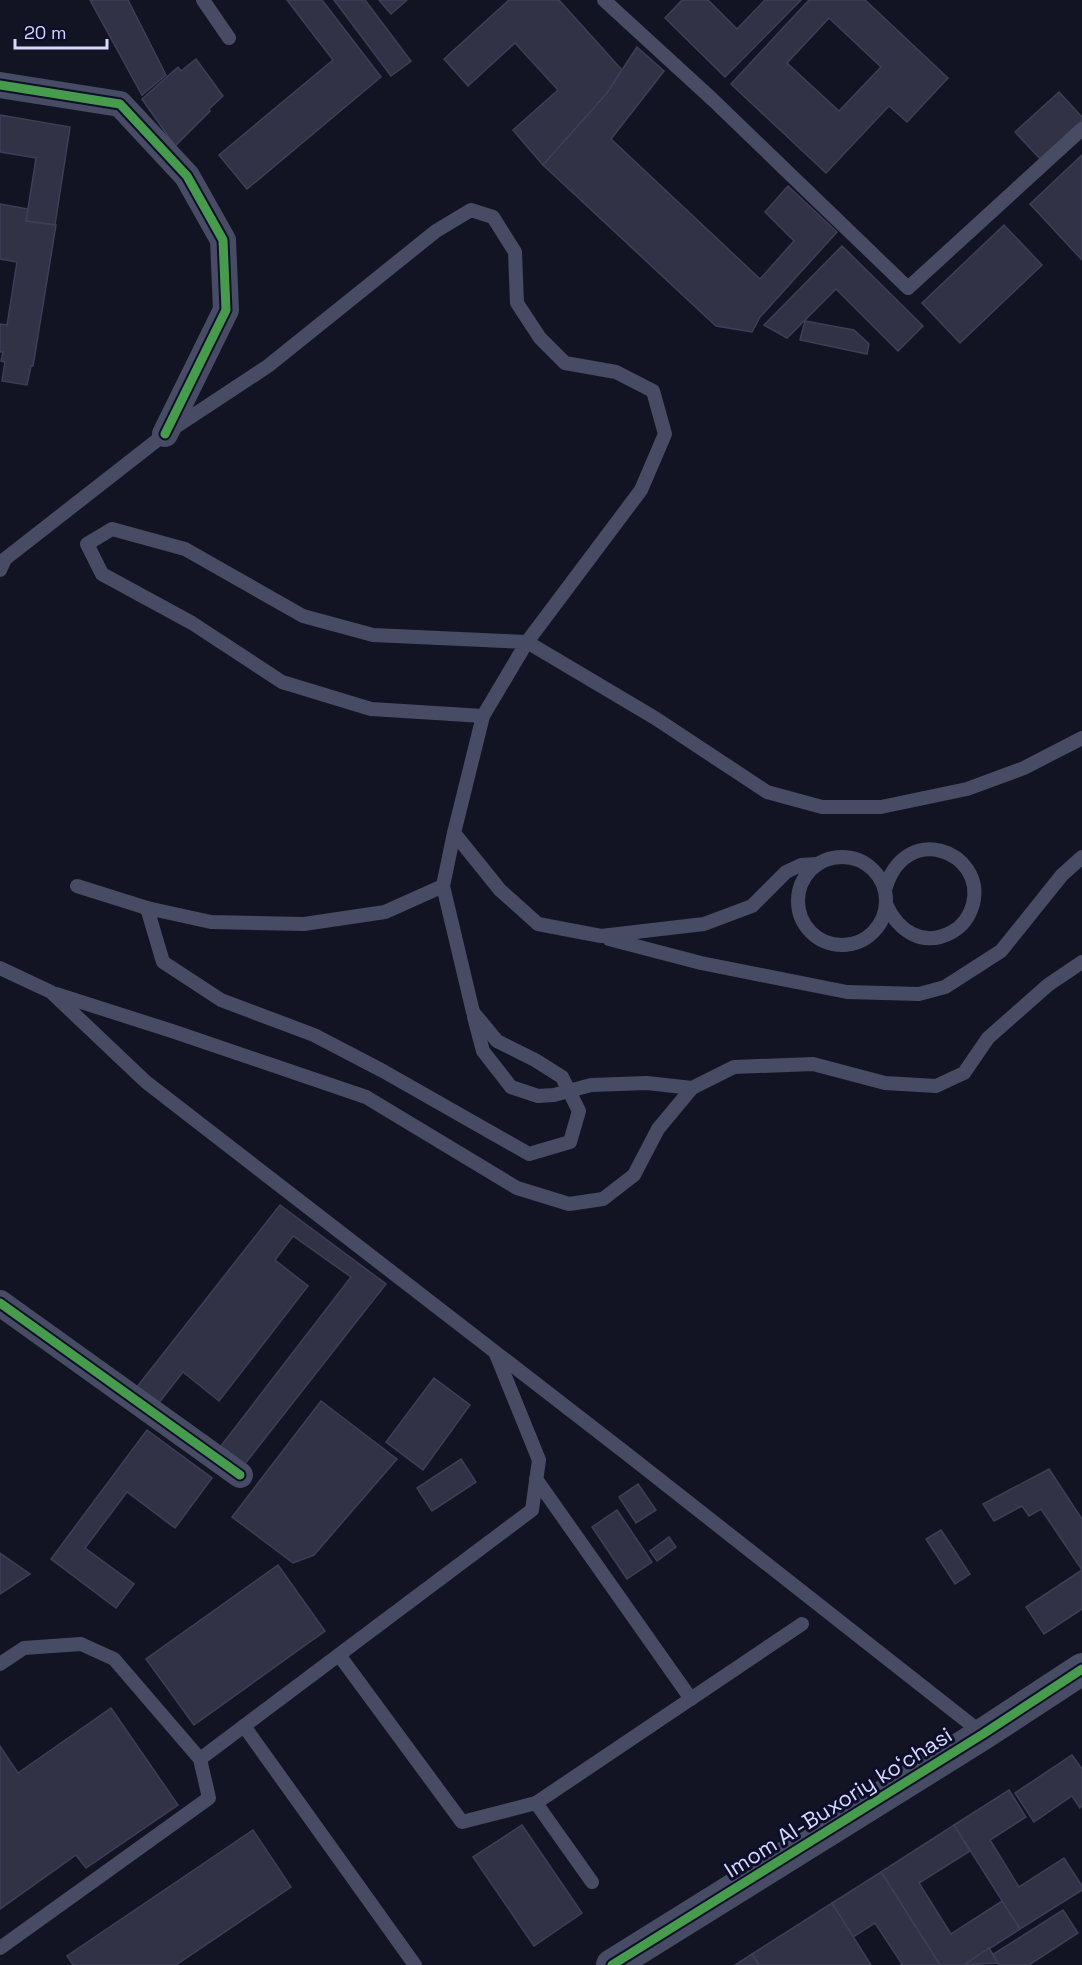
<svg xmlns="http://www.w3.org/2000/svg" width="1082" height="1965" viewBox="0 0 1082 1965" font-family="'Space Grotesk',sans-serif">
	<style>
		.building { fill: #313245; stroke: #3e3e58; stroke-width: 1.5; fill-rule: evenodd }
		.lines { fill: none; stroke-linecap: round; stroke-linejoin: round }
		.service { stroke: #474c64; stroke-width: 14 }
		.minor { stroke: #474c64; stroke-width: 26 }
		.tertiary { stroke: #474c64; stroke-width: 32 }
		.cycleway-casing { stroke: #0d0e29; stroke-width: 13 }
		.cycleway { stroke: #469c4c; stroke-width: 9 }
		.labels { text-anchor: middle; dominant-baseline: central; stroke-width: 6; stroke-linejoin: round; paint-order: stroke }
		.street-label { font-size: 22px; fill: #d6d9ff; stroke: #0d0e29 }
	</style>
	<rect width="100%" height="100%" fill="#131423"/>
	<!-- building -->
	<g class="building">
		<path d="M90,0h38l38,75 -24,20z"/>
		<path d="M287,0h35l59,77 -134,112 -28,-34 114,-95z"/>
		<path d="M334,0h31l46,61 -20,15z"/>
		<path d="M379,0h28l-16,14z"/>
		<path d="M509,0h50l63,70 -15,23 -64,72 -30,-35 45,-40 -43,-47 -47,43 -24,-27z"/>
		<path d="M682,0h26l29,29 28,-29h36l-76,77 -60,-59z"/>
		<path d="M809,0h56l83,78 -41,44 -18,-16 -63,67 -95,-89zM829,18l52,49 -42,44 -52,-48z"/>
		<path d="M637,47l27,24 -53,68 149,140 34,-38 -29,-29 23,-26 49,46 -77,85 -8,15 -36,-6 -173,-161 64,-72z"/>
		<path d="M196,59l27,37 -14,13 1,2 -35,35 -33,-47 36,-32 3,4z"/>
		<path d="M1059,92l23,25v4l-41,39 -26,-28z"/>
		<path d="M0,115l70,12 -15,98 -29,-4 10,-63 -36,-6z"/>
		<path d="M1082,155v105l-52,-56z"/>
		<path d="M0,204l28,5 -2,12 30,4 -23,141h-2l-4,19 -25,-4 3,-19 -4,-1 2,-9h-3v-28l7,1 10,-63 -17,-3z"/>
		<path d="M1004,225l38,40 -82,78 -38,-40z"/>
		<path d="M842,246l81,80 -25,25 -62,-62 -49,49 -23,-13z"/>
		<path d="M805,321l49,9 15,14 -2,10 -67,-14z"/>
		<path d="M280,1205l106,79 -142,181 -23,-19 130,-169 -58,-41 -18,24 33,26 -89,115 -36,-29 -25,32 -21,-17z"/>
		<path d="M434,1378l36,27 -47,65 -37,-28z"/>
		<path d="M321,1401l76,58 -83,96 -21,8 -61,-46z"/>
		<path d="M147,1430l65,48 -37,50 -48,-36 -42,56 49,36 -18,24 -65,-49z"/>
		<path d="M461,1459l15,23 -44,29 -15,-23z"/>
		<path d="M1049,1469l33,50v51l-41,-61 -12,7 -7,-10 -28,15 -11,-17z"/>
		<path d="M638,1484l18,26 -20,13 -17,-26z"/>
		<path d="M617,1510l35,52 -25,17 -35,-52z"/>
		<path d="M941,1530l29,44 -15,10 -29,-45z"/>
		<path d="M669,1537l7,10 -19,14 -7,-10z"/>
		<path d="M0,1553l30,21 -30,20z"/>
		<path d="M278,1565l47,66 -131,94 -48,-66z"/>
		<path d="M1082,1570v39l-38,25 -18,-27z"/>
		<path d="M111,1708l67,97 -92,63 -10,-13 -76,54v-163l18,27z"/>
		<path d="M1072,1755l10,14v37l-2,2 -8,-12 -38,26 -19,-29z"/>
		<path d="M1009,1790l17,27 -36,23 29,47 45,-29 18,28v4l-62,39 -66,-104z"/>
		<path d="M522,1825l60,88 -48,33 -61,-89z"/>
		<path d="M954,1825l16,26 -51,32 32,51 51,-33 18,28 -56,36h-24l-59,-93z"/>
		<path d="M253,1830l38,57 -115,78h-103l-6,-9z"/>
		<path d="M881,1872l59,93h-40l2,-1 -27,-41 -22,14 -21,-34z"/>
		<path d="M832,1903l39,62h-112l-7,-11z"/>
		<path d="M1063,1910l15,23 -49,32h-30l-7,-10z"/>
		<path d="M989,1948l9,15 -34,2z"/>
		<path d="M752,1954l7,11h-24z"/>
	</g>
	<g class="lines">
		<!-- service -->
		<g class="service">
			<path d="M203,0l26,38"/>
			<path d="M604,0l108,99 196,189 174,-159"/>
			<path d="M0,570l5,-11 160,-125 103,-68 168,-135 35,-21 22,7 22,35 2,51 23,35 25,25 51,9 37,19 12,43 -24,56 -114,152 -44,74 -112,-7 -89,-27 -90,-59 -90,-49 -15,-30 25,-15 73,20 118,67 70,19 154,7 128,76 112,74 55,15h59l86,-18 57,-21 58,-30"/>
			<path d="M483,716l-29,117 46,57 38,34 63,12 103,-12 48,-18 34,-34 15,-7 16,-1"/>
			<circle cx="842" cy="901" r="44"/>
			<path d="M77,886l70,22 64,14 93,2 81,-12 58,-26 11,-53"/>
			<path d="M885,890c19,-70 101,-39 88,14 -3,11 -10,22 -21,28 -29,16 -54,-1 -66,-28"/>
			<path d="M147,908l16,54 58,38 93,35 69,36 146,83 41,-12 9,-31 -17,-34 -27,-17 -38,-19 -24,-29 -30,-126"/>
			<path d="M609,939l92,24 146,29 72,2 26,-7 56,-36 61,-76 20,-18"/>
			<path d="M0,968l51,24 95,90 481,372 356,280"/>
			<path d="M56,994l116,37 194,66 151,91 52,16 34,-5 31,-24 24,-46 34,-41 42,-21 79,-3 72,19 51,3 28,-13 24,-35 60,-53 34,-23"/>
			<path d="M474,1017l9,34 28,36 27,9 16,-1 37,-10 56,-2 45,5"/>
			<path d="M536,1479l155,220"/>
			<path d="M339,1655l123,167 74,-19 56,79"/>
			<path d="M0,1664l24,-16 57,-4 33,15 86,100 9,39 -209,150"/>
			<path d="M244,1726l171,239"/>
			<path d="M200,1759l332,-249 7,-50 -43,-106"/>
			<path d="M536,1803l266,-179"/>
		</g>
		<!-- minor -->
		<g class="minor">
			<path d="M0,85l120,19 67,72 36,64 3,70 -61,124"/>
			<path d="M0,1303l240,172"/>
		</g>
		<!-- tertiary -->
		<path class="tertiary" d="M612,1965l371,-231 99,-65"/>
		<defs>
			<g id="cycleway">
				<path d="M0,85l120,19 67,72 36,64 3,70 -61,124"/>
				<path d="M0,1303l240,172"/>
				<path d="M612,1965l371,-231 99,-65"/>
			</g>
		</defs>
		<!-- cycleway casing -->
		<use href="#cycleway" class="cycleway-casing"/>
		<!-- cycleway -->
		<use href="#cycleway" class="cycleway"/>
	</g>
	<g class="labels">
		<!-- street labels -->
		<g class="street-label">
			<text transform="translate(838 1802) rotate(-32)">Imom Al-Buxoriy koʻchasi</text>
		</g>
	</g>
	<!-- scale -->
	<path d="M15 39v9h92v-9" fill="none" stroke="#d6d9ff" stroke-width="3"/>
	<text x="24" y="39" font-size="18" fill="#d6d9ff" stroke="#0d0e29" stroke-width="4.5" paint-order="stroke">20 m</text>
</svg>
